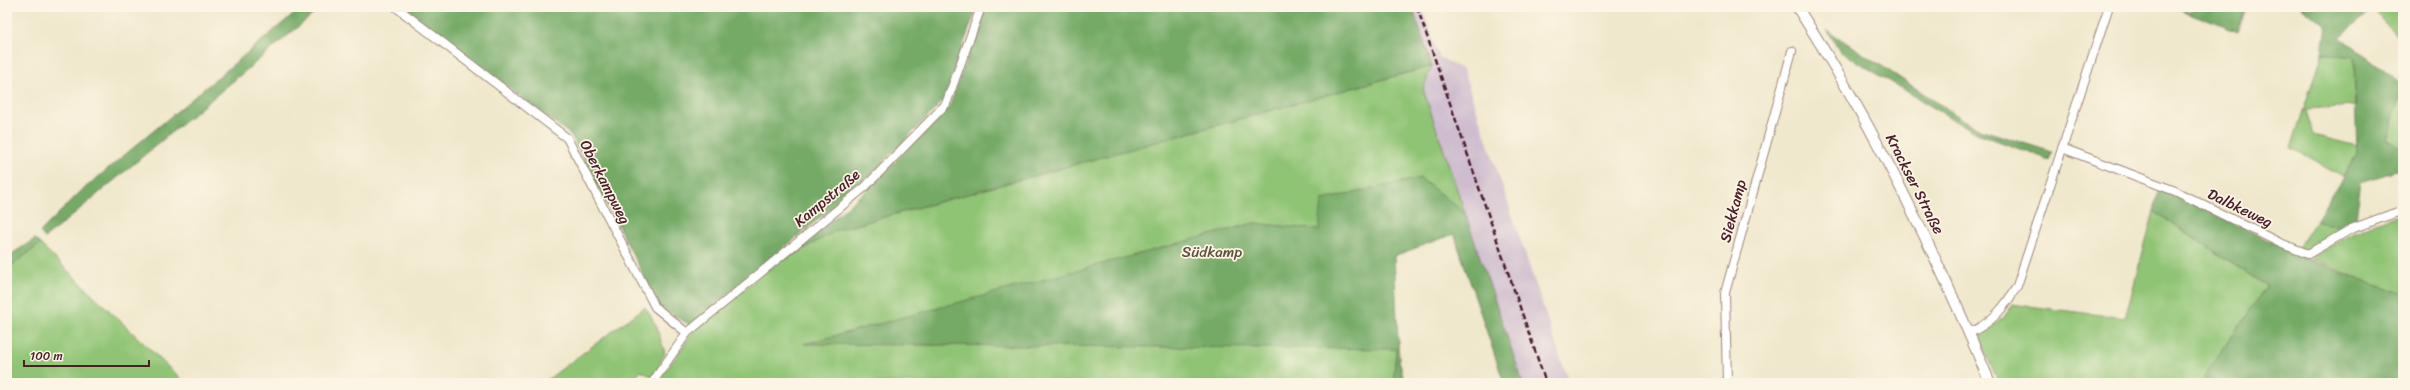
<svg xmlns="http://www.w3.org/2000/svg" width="2410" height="390" viewBox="0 0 2410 390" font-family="Sriracha,sans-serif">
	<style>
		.industrial { fill: #cfbdcf }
		.green { fill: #90c475; stroke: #6d7250 }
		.forest { fill: #74aa66; stroke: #5f6448 }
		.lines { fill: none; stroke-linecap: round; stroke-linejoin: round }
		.minor-casing { stroke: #9d847c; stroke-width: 10 }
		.tertiary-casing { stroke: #9d847c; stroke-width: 12 }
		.minor { stroke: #fff; stroke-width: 8 }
		.tertiary { stroke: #fff; stroke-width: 10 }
		.rail { stroke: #4a1f2b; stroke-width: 2.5; stroke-dasharray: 6 3; stroke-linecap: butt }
		.labels { text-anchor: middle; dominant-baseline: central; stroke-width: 3.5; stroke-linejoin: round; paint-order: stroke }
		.street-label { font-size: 15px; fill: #4a1f2b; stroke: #fcf5e5 }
		.park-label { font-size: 15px; fill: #5f5141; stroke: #fcf5e5 }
	</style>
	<rect width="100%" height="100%" fill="#fcf5e5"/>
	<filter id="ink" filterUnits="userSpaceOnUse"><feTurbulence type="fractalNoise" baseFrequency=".025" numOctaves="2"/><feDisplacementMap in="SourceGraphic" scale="8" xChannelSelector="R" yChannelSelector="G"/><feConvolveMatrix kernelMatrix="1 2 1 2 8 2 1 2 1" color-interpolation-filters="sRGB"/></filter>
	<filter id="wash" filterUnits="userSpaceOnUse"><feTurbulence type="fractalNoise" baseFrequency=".012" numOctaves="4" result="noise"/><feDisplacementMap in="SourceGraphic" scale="16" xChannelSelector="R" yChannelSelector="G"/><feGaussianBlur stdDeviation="0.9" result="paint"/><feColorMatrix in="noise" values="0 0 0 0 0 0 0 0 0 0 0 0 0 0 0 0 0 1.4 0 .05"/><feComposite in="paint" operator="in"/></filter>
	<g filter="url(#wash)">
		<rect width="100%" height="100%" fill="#f0e8cc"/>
		<!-- industrial -->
		<path class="industrial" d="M1412,7h10l17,50 24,13 106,313h-46l-100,-294 9,-23z"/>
		<!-- green -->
		<g class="green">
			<path d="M2375,7h28v27l-4,4 -26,-28z"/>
			<path d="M2322,53l32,3 1,50 -49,3 7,26 44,11v8l-14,22 -52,-28z"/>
			<path d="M1432,66l-9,23 42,124 -4,-3 -102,38 37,101v6l9,27 -748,1 39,-55 78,-63 63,-35z"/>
			<path d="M2403,85v63l-16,-8z"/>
			<path d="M2154,211l113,75 -64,92 21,5h-225l-21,-46 24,-18 10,-15 113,14z"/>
			<path d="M2403,214v79l-33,-9 -59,-26c30,-19 58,-35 92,-44z"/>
			<path d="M2316,221l28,8 -36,22 -10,-3z"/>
			<path d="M40,244l145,139h-178v-114z"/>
			<path d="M645,307l11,18 9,28 -12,24 -12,-6 -10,12h-88z"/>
		</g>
		<!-- forest -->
		<g class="forest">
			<path d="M302,7h20l-277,231 -5,-6 39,-39z"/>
			<path d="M402,7h575l-34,94 -78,80 -175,144 -30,-18 -89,-172z"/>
			<path d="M985,7h427l20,59 -595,164 -51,29 82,-70 82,-84z"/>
			<path d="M2174,7h11l2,5 14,-5h45l-8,25z"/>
			<path d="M2301,7h74l-35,30 63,48 -16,54 16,9v21l-42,13 -6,43 -11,4 -28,-8 41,-67 -3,-97 -32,-4 4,-27z"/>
			<path d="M1827,30l149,98 76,24 -3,8 -75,-28 -133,-80z"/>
			<path d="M1420,178l45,35 58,170h-19l-50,-149 -60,22 5,104 6,23h-12l3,-34 -592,-5 450,-121 65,7 3,-30z"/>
			<path d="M2159,189l20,7c70,34 149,78 224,97v90h-179l-21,-5 64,-92 -113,-75z"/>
			<path d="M35,239l5,5 -33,25v-12z"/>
		</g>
	</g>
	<g filter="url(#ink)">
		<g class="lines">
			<defs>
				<g id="minor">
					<path d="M396,7l171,131 88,169 32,26"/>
					<path d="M2062,148l113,43 105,52 28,11 43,-25 52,-19"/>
					<path d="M1969,333c23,-10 36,-26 48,-47l91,-277"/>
					<path d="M652,383l35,-50 178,-146 81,-83 35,-97"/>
					<path d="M1727,383l-2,-90 67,-242"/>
				</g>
				<path id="tertiary" d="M1797,7c77,118 139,246 193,376"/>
			</defs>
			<!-- minor casing -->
			<use href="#minor" class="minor-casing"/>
			<!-- tertiary casing -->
			<use href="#tertiary" class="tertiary-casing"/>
			<!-- minor -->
			<use href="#minor" class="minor"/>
			<!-- tertiary -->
			<use href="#tertiary" class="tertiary"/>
			<!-- rail -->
			<path class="rail" d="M1417,7l129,376"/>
		</g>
	</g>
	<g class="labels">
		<!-- street labels -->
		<g class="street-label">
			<text transform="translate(605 182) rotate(63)">Oberkampweg</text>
			<text transform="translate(1915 184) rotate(63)">Krackser Straße</text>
			<text transform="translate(827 198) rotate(-40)">Kampstraße</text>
			<text transform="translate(2240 208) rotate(26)">Dalbkeweg</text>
			<text transform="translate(1733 211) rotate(-75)">Siekkamp</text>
		</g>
		<!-- park labels -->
		<g class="park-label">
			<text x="1212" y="252">Südkamp</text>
		</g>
	</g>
	<!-- margin -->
	<rect width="2410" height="390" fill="none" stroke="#fcf5e5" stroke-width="24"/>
	<!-- scale -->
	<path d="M24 360v6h125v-6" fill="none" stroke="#4a1f2b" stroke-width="2"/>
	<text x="30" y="360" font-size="12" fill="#4a1f2b" stroke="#fcf5e5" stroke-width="3" paint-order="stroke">100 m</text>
</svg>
